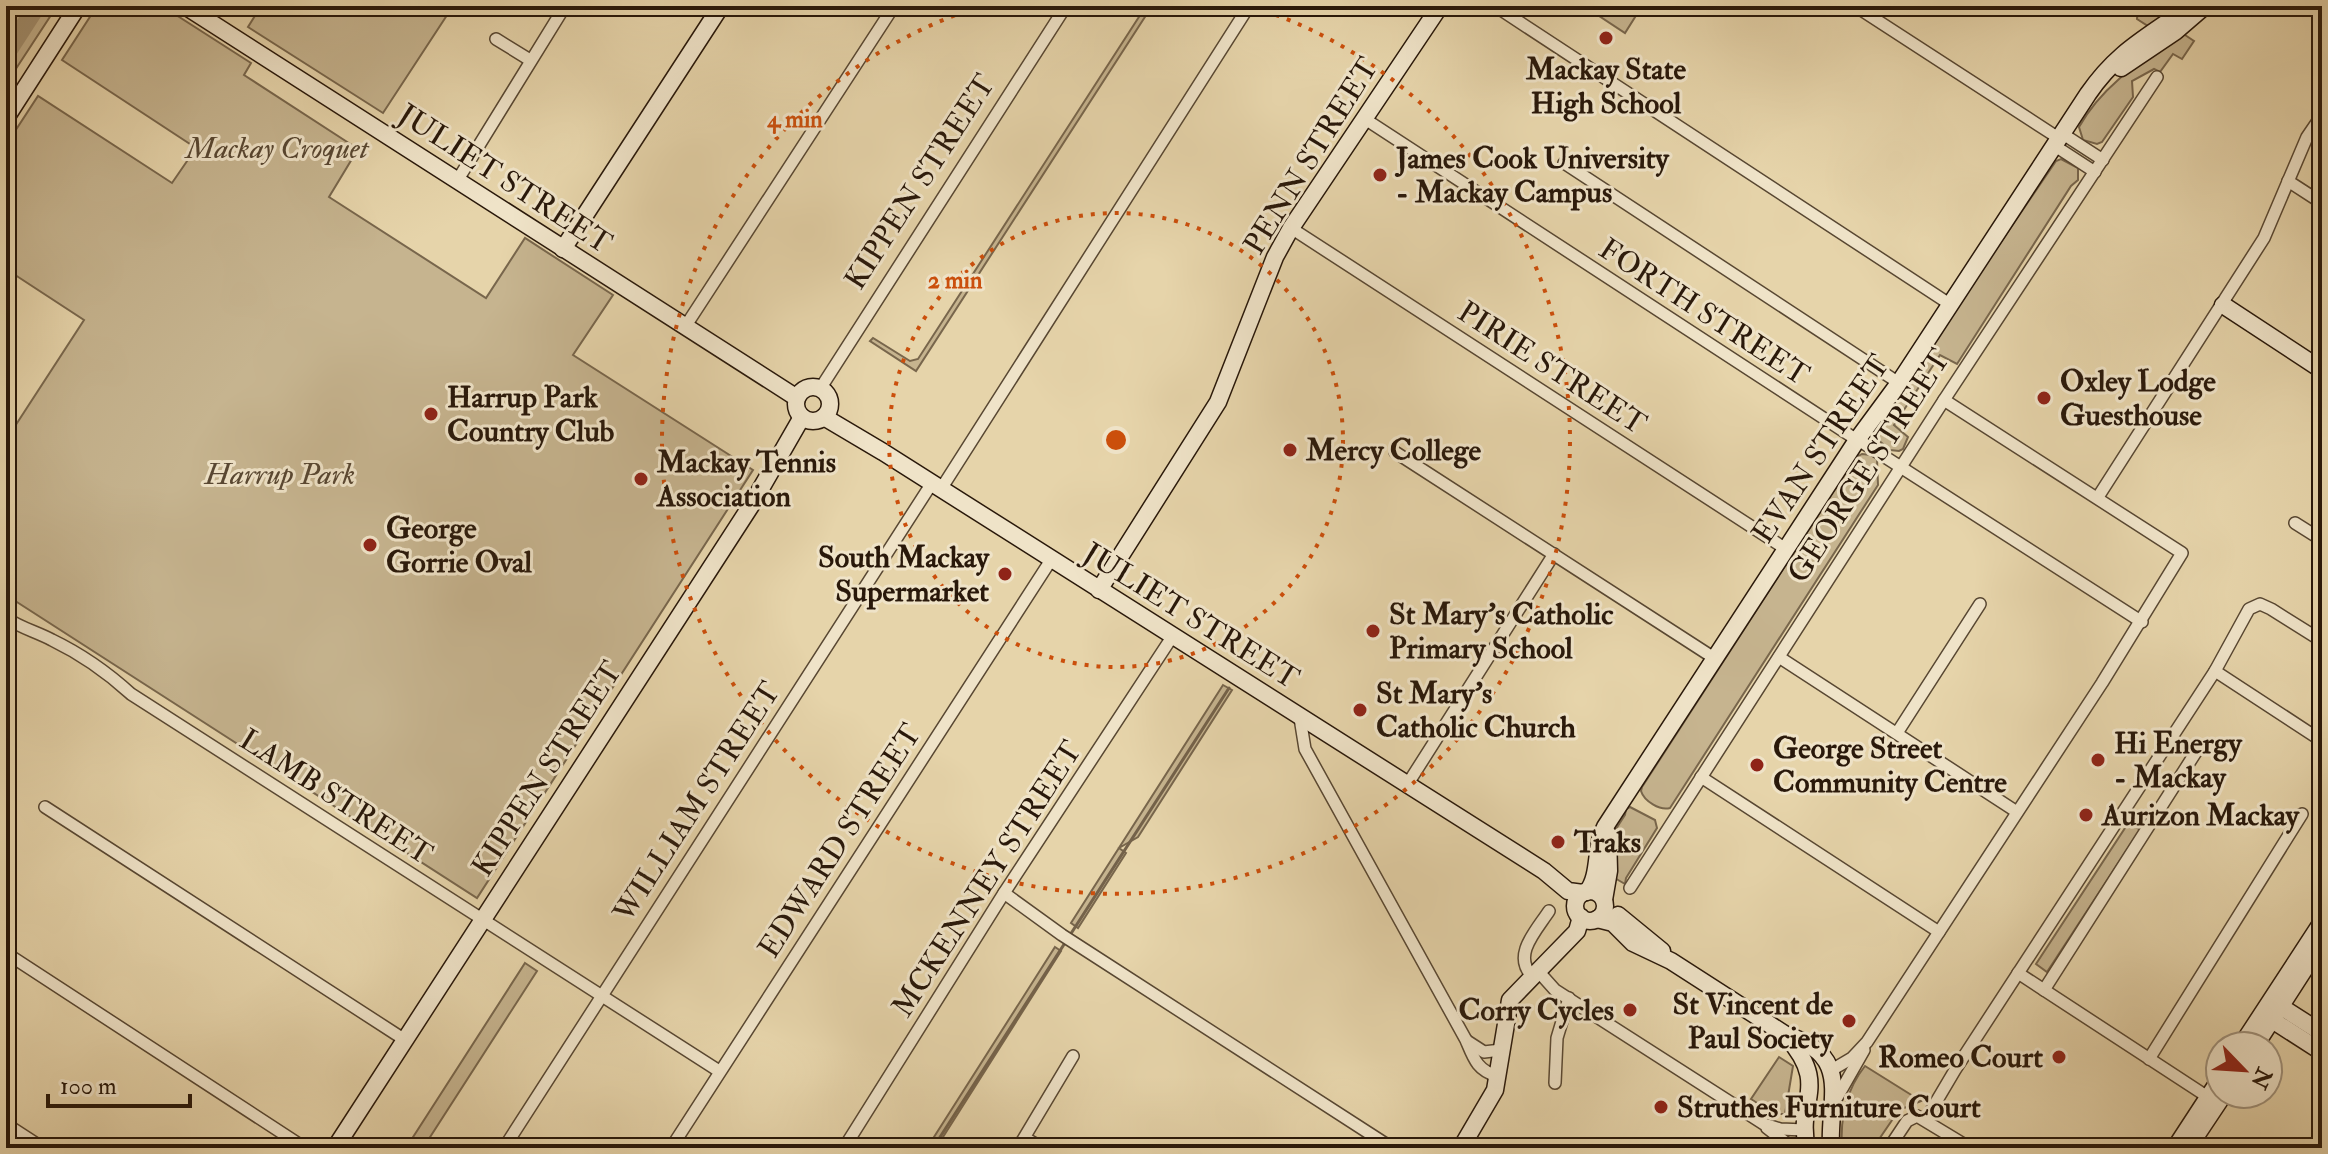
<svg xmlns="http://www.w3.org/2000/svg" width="2328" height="1154" viewBox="0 0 2328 1154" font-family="'IM FELL Double Pica',serif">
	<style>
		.green { fill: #c6b48f; stroke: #78664c; stroke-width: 2 }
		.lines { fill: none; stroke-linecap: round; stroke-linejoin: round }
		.stream { stroke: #74624a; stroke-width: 3 }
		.river { stroke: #a69474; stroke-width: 18 }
		.street-casing { stroke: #584732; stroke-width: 14 }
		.secondary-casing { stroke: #29180a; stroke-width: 19 }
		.street { stroke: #efe3c8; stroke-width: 11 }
		.secondary { stroke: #efe3c8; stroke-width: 16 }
		.ring { fill: none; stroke: #cb4f0c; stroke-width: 4; stroke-dasharray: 4 8 }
		.poi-dot { fill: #8f2418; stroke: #efe3c8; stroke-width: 3 }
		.labels { text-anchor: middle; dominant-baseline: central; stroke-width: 6; stroke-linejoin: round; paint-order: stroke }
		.poi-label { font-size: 30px; font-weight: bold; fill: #29180a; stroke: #efe3c8; text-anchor: start }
		.park-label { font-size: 30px; font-style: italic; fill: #584732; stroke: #efe3c8 }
		.street-label { font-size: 30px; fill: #29180a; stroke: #efe3c8 }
		.centre { fill: #cb4f0c; stroke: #efe3c8; stroke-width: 4 }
		.ring-label { font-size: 24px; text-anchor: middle; font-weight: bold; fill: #cb4f0c; stroke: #efe3c8; stroke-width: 6; stroke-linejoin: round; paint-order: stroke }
	</style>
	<rect width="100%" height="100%" fill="#e6d4aa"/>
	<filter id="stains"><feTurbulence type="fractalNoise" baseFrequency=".0025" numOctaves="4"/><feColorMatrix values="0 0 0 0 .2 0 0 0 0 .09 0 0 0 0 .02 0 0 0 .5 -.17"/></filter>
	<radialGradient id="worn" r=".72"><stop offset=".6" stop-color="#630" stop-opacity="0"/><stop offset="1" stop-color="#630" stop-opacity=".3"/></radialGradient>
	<!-- green -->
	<g class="green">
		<path d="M6,6h51l-51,78z"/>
		<path d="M97,6h65l89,57 -7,12 114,74 -29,48 157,101 39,-60 88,57 -40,60 180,115 -276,428 -471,-303v-155l78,-120 -78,-51v-124l32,-49 134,87 24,-35 -134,-88z"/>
		<path d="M261,6h192l-70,107 -135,-86z"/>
		<path d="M1146,6h6l-236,365 -46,-30 3,-3 37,23 8,-2z"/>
		<path d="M1584,6h58l-17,27z"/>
		<path d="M2138,6h43l-33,20 -11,-7z"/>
		<path d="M2182,33l12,8 -12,18 -9,-5 -13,18 -6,-3 -22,12 1,16 -31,45 -5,2 -14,-4 -4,-13c24,-43 64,-67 103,-94z"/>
		<path d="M2061,159l17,9v12l-7,6 -114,178 -17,-9 -46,70 14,12 -5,12 -4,2 -9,-1 -13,-11 2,-18 177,-260z"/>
		<path d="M1862,454l9,1 6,4 1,26 -208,323c-10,3 -26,-7 -29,-17l1,-4 213,-329z"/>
		<path d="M1223,685l9,5 -94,147 -19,11 7,5 -48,75 -7,-5z"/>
		<path d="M1630,807l25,13 2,8 -31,50 -1,6 -12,-7 1,-45 11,-17 1,-6z"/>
		<path d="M2129,822l11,8 -93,142 -11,-8z"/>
		<path d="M1055,947l6,4 -125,197h-9z"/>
		<path d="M525,963l12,8 -114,177h-17z"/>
		<path d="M1779,1057l14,9 -8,48h-11l-23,-15z"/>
		<path d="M1865,1066l56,35 -22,9 -26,38h-31c-2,-30 4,-58 23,-82z"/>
	</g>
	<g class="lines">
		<!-- stream -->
		<path class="stream" d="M933,1148l296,-460"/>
		<!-- river -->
		<path class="river" d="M6,54l31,-48"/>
		<defs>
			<g id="street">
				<path d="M1495,6l456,299"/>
				<path d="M1855,6l205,133"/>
				<path d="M496,39l34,21"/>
				<path d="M1365,119l492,321"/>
				<path d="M2063,134l40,26"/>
				<path d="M2055,146l40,26"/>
				<path d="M1564,163l335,220"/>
				<path d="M457,181l108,-175"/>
				<path d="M2288,181l34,22"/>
				<path d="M1291,228l495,321"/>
				<path d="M685,327l209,-321"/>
				<path d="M820,389l246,-383"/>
				<path d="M1857,439l285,183"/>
				<path d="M1395,452l319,206"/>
				<path d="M941,489l308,-483"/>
				<path d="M2098,497l166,-259 43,-101 15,-22"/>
				<path d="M2295,523l27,17"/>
				<path d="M6,618c15,10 31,14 46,22 29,14 56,33 79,54l588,377"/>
				<path d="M1779,657l238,155"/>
				<path d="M2215,671l107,70"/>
				<path d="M1300,718l5,31 161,291c8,19 11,30 31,36"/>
				<path d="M1897,733l83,-129"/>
				<path d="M1701,777l238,155"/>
				<path d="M1407,785l147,-231"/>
				<path d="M45,807l360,233"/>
				<path d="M1630,888l314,-488 213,-323"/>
				<path d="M1004,893l58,42 330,213"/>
				<path d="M6,953l299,195"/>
				<path d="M1538,971l17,19 209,134 16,5 25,1"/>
				<path d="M2018,973l196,128"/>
				<path d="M1532,976c-20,-21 4,-45 17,-65"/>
				<path d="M2044,990l152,-238"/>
				<path d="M1467,1041l17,11 17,-2"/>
				<path d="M2149,1059l153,-245"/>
				<path d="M1830,1071l22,-13 15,-16 235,-359 80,-130 -238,-153"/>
				<path d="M1555,1083l2,-45 12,-40"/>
				<path d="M1835,1101l29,-51"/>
				<path d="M1926,1119l29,-49 260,-399 34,-62 11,-5 11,5 51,32"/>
				<path d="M6,1124l37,24"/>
				<path d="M1767,1128l26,20"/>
				<path d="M1025,1138l18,10"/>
				<path d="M504,1148l428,-665"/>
				<path d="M671,1148l380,-588"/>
				<path d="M844,1148l160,-255 168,-256"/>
				<path d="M1018,1148l55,-92"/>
				<path d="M1889,1148l18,-27 10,-5 53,32"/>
			</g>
			<g id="secondary">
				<path d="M185,6l612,392"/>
				<path d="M2121,68l55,-37 29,-25"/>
				<path d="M6,118l72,-112"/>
				<path d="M563,249l158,-243"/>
				<path d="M2223,305l99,65"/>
				<circle cx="813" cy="404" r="17"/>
				<path d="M824,417l59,35 661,419 24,20 15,2"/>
				<path d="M1099,590l119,-188 57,-145 16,-29 149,-222"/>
				<circle cx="1590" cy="906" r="15"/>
				<path d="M1587,892c14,-18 7,-45 18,-65l252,-387 42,-57 189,-289c31,-45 61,-57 102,-88"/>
				<path d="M1604,900l5,-29 -1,-37"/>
				<path d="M1618,915l44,36"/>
				<path d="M1597,919l16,4 20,20 38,18 115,74c67,20 42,63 45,113"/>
				<path d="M2272,1001l50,32"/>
				<path d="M2266,1016l56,36"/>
				<path d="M1787,1037c43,49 9,63 20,111"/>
				<path d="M2241,1046l81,-124"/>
				<path d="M2255,1046l67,-104"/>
				<path d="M335,1148l417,-644 50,-87"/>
				<path d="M1461,1148l34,-58 15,-90 67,-69 4,-14"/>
				<path d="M2175,1148l45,-69"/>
				<path d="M2188,1148l36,-54"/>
			</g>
		</defs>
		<!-- street casing -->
		<use href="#street" class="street-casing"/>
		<!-- secondary casing -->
		<use href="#secondary" class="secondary-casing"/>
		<!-- street -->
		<use href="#street" class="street"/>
		<!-- secondary -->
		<use href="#secondary" class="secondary"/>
	</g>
	<!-- distance rings -->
	<g class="ring">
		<circle cx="1116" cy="440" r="227"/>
		<path d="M1253 7A454 454 0 1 1 979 7"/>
	</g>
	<!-- markers -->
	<g class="poi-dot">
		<circle cx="1606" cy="38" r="8"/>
		<circle cx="1380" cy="175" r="8"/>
		<circle cx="2044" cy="398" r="8"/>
		<circle cx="431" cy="414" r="8"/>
		<circle cx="1290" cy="450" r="8"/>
		<circle cx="641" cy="479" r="8"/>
		<circle cx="370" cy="545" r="8"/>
		<circle cx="1005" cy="574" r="8"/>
		<circle cx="1373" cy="631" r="8"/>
		<circle cx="1360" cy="710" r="8"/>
		<circle cx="2098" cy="760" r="8"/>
		<circle cx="1757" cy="765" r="8"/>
		<circle cx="2086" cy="815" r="8"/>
		<circle cx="1558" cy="842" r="8"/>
		<circle cx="1630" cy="1010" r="8"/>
		<circle cx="1849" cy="1021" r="8"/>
		<circle cx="2059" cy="1057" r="8"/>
		<circle cx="1661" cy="1107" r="8"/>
	</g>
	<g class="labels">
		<!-- poi labels -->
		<g class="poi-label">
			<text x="1606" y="69" text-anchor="middle">Mackay State<tspan x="1606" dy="34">High School</tspan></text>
			<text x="1396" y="158">James Cook University<tspan x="1396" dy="34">- Mackay Campus</tspan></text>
			<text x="2060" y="381">Oxley Lodge<tspan x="2060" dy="34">Guesthouse</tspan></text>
			<text x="447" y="397">Harrup Park<tspan x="447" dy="34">Country Club</tspan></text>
			<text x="1306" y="450">Mercy College</text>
			<text x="657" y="462">Mackay Tennis<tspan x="657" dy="34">Association</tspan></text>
			<text x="386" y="528">George<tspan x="386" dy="34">Gorrie Oval</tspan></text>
			<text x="989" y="557" text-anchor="end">South Mackay<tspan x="989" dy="34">Supermarket</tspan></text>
			<text x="1389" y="614">St Mary's Catholic<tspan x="1389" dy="34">Primary School</tspan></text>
			<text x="1376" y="693">St Mary's<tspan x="1376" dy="34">Catholic Church</tspan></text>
			<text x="2114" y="743">Hi Energy<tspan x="2114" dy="34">- Mackay</tspan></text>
			<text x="1773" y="748">George Street<tspan x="1773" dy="34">Community Centre</tspan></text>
			<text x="2102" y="815">Aurizon Mackay</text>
			<text x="1574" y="842">Traks</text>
			<text x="1833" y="1004" text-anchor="end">St Vincent de<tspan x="1833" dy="34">Paul Society</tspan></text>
			<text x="1614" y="1010" text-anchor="end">Corry Cycles</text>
			<text x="2043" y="1057" text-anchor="end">Romeo Court</text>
			<text x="1677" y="1107">Struthes Furniture Court</text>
		</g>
		<!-- park labels -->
		<g class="park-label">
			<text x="277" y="148">Mackay Croquet</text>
			<text x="280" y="474">Harrup Park</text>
		</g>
		<!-- street labels -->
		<g class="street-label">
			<text transform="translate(1311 156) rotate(-58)">PENN STREET</text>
			<text transform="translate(505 179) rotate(33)">JULIET STREET</text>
			<text transform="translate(920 182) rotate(-57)">KIPPEN STREET</text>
			<text transform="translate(1704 312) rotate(33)">FORTH STREET</text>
			<text transform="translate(1552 368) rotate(33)">PIRIE STREET</text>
			<text transform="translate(1821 449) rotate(-56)">EVAN STREET</text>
			<text transform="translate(1869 466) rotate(-57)">GEORGE STREET</text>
			<text transform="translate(1191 616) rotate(32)">JULIET STREET</text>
			<text transform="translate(547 769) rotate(-57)">KIPPEN STREET</text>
			<text transform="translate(336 797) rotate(33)">LAMB STREET</text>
			<text transform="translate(697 802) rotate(-57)">WILLIAM STREET</text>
			<text transform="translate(840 841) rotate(-57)">EDWARD STREET</text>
			<text transform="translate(987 879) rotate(-57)">MCKENNEY STREET</text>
		</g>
	</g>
	<circle cx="1116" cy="440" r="12" class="centre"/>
	<g class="ring-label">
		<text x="795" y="127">4 min</text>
		<text x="955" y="288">2 min</text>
	</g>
	<!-- margin -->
	<rect width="2328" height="1154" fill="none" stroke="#e6d4aa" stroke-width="32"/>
	<rect x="8" y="8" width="2312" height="1138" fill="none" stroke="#29180a" stroke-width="4"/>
	<rect x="16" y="16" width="2296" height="1122" fill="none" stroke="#29180a" stroke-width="2"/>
	<!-- north arrow -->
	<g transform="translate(2244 1070) rotate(115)"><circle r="38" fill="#efe3c8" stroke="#a0927c" stroke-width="2"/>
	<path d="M0-6L14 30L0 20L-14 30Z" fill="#8f2418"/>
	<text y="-12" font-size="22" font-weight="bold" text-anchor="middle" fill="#29180a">N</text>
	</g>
	<!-- scale -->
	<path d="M48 1094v12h142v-12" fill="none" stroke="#29180a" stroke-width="4"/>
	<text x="60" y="1094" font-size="24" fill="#29180a" stroke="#efe3c8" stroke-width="6" paint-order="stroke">100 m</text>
	<rect width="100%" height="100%" filter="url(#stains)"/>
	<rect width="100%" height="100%" fill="url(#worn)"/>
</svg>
